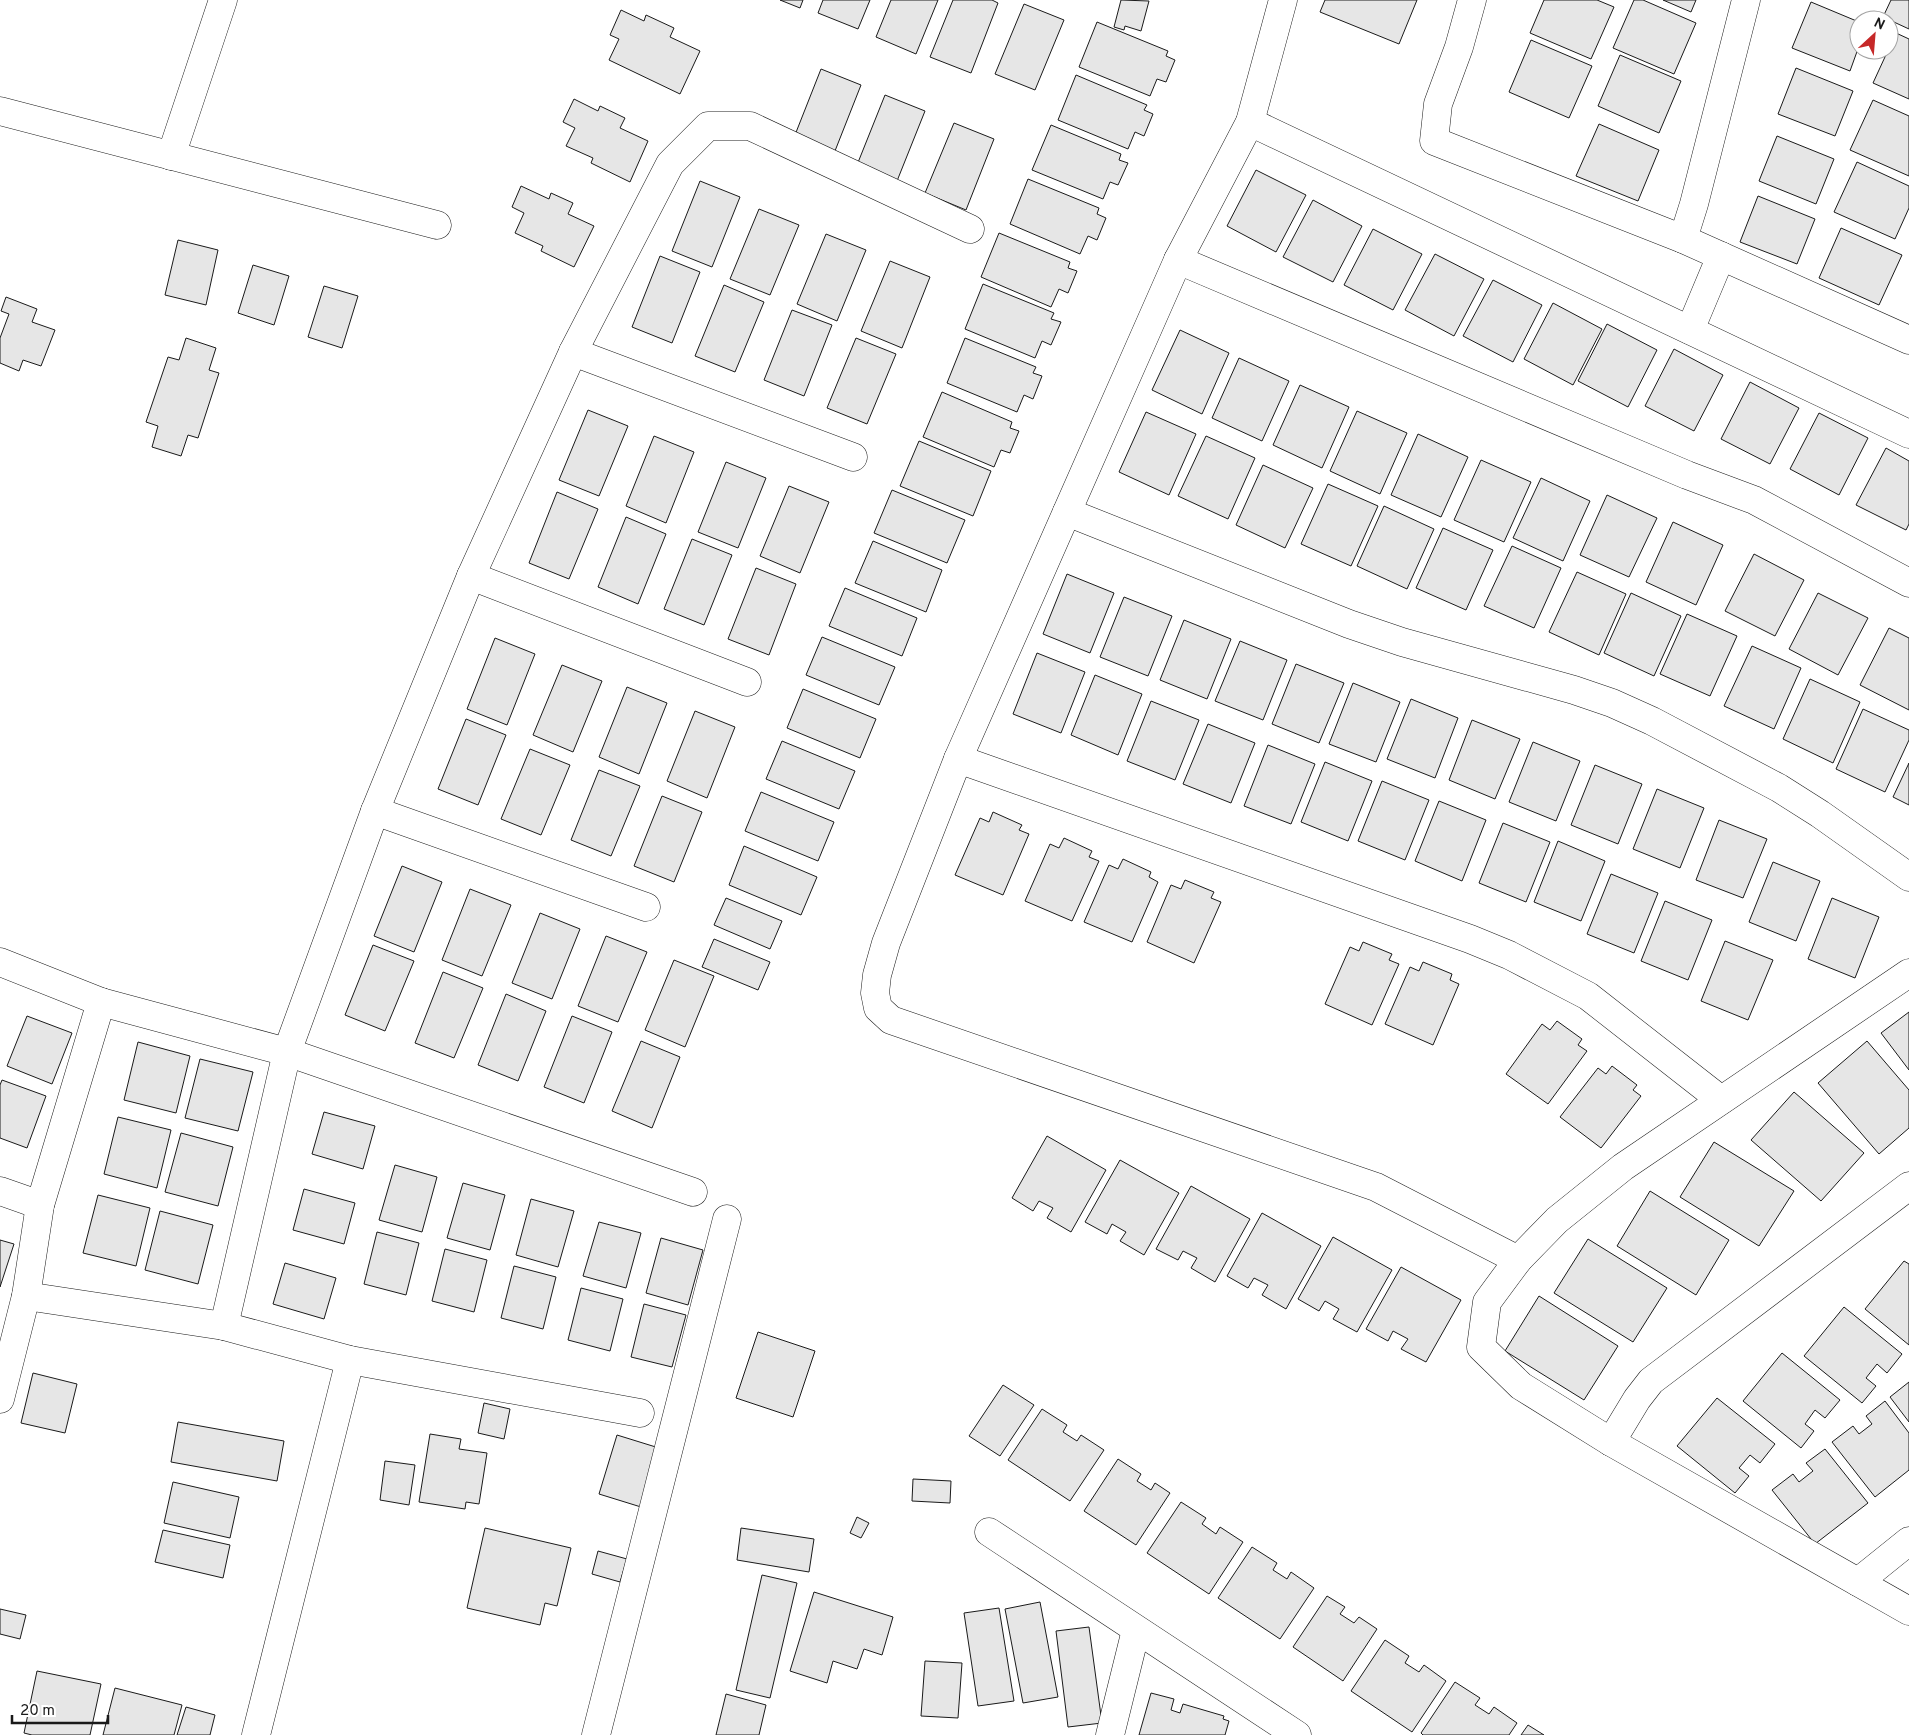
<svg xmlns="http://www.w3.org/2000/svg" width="1909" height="1735" viewBox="0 0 1909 1735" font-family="Overpass,sans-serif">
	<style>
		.building { fill: #e6e6e6; stroke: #1a1a1a }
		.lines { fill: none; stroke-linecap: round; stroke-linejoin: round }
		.street-casing { stroke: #1a1a1a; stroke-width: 29 }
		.street { stroke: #fff; stroke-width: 28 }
	</style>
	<rect width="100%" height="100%" fill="#fff"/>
	<!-- building -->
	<g class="building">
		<path d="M780,0h23l-3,8z"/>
		<path d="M823,0h47l-12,29 -40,-16z"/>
		<path d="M891,0h47l-22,54 -40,-17z"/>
		<path d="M953,0h39l6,3 -27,70 -41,-16z"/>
		<path d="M1121,0l28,1 -8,30 -16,-5 -1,4 -10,-3z"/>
		<path d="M1325,0h92l-18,44 -79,-32z"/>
		<path d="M1544,0h53l17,7 -23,52 -61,-26z"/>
		<path d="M1634,0h9l53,23 -22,51 -61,-26z"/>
		<path d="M1663,0h33l-5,12z"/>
		<path d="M1891,0h18v29l-26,-12z"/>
		<path d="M1811,2l48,20v24l-9,25 -58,-23z"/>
		<path d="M1024,4l40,16 -29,70 -40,-16z"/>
		<path d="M621,10l23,11 2,-6 28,13 -4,9 30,14 -20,43 -71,-34 10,-21 -9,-4z"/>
		<path d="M1097,22l71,29 -2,5 9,4 -9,22 -9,-3 -7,17 -71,-29z"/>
		<path d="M1896,33l13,6v60l-36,-16z"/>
		<path d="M1531,40l61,26 -23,52 -60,-26z"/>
		<path d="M1620,55l61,26 -22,52 -61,-27z"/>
		<path d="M1796,68l57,23 -18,45 -57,-22z"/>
		<path d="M821,69l40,16 -28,71 -40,-16z"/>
		<path d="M1076,75l71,30 -3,5 9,4 -9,22 -9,-4 -7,17 -70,-29z"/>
		<path d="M885,95l40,16 -28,70 -40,-16z"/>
		<path d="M574,99l24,12 2,-5 25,12 -5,10 28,13 -18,41 -39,-19 2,-5 -27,-12 9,-18 -12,-6z"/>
		<path d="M1873,100l36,16v60l-59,-26z"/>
		<path d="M954,123l40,16 -28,71 -41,-17z"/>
		<path d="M1599,124l60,26 -21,51 -62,-25z"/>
		<path d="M1051,125l70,29 -2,6 9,3 -10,22 -8,-3 -7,17 -71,-29z"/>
		<path d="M1777,136l57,23 -18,45 -57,-23z"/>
		<path d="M1857,162l52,24v22l-14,31 -61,-27z"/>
		<path d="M1256,170l50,25 -30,57 -49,-26z"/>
		<path d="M1028,179l71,29 -2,6 9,4 -9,22 -9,-4 -8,18 -70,-30z"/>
		<path d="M700,181l40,16 -28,70 -40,-16z"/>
		<path d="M521,186l28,13 2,-6 22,10 -5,11 26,12 -20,41 -33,-16 2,-5 -28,-13 9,-20 -12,-6z"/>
		<path d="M1758,196l57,23 -18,45 -57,-22z"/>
		<path d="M1313,200l49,26 -29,56 -50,-25z"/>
		<path d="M759,209l40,16 -29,70 -40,-16z"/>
		<path d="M1841,228l61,27 -23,50 -60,-27z"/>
		<path d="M1373,229l49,25 -29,56 -49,-25z"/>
		<path d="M999,233l71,29 -2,6 9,3 -9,22 -9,-4 -8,18 -70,-30z"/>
		<path d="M826,234l40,16 -29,71 -40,-17z"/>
		<path d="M178,240l40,10 -12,55 -41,-10z"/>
		<path d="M1435,254l49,25 -30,57 -49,-26z"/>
		<path d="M660,256l40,16 -28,71 -40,-16z"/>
		<path d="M890,261l40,16 -28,71 -41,-17z"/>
		<path d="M253,265l36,11 -15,49 -36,-12z"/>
		<path d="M1493,280l49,25 -29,57 -50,-26z"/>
		<path d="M983,284l71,29 -3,6 10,3 -10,23 -9,-4 -7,17 -70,-29z"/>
		<path d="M724,285l40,17 -29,70 -40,-16z"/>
		<path d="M324,286l34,10 -16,52 -34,-11z"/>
		<path d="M6,297l31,12 -5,13 23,8 -14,36 -18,-6 -4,11 -19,-8v-25l9,-24 -8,-3z"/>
		<path d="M1553,303l49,26 -29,56 -49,-26z"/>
		<path d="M792,310l40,15 -28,71 -40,-16z"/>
		<path d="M1607,324l50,26 -29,57 -50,-26z"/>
		<path d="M1180,330l49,23 -27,61 -50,-24z"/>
		<path d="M186,338l30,10 -7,22 10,3 -21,65 -10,-3 -7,21 -29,-9 6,-21 -12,-4 22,-65 11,3z"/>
		<path d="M856,338l40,16 -29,70 -40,-16z"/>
		<path d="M965,338l71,29 -3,6 9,3 -9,23 -9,-4 -7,17 -70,-29z"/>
		<path d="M1674,349l49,26 -29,56 -49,-25z"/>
		<path d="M1239,358l50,23 -27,60 -50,-23z"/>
		<path d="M1750,382l49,26 -29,56 -49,-25z"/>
		<path d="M1300,385l49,22 -27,61 -49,-23z"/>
		<path d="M942,392l70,30 -2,6 9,3 -9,22 -9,-3 -7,17 -71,-30z"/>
		<path d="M588,410l40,16 -29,70 -40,-16z"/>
		<path d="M1357,411l50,22 -27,61 -50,-23z"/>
		<path d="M1146,412l50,22 -27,61 -50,-23z"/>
		<path d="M1819,413l49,25 -29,57 -49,-26z"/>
		<path d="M1418,434l50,23 -27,60 -50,-22z"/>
		<path d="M654,436l40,16 -28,71 -40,-17z"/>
		<path d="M1206,436l49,22 -27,61 -50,-23z"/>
		<path d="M919,441l72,30 -18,45 -73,-30z"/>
		<path d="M1886,448l23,13v63l-3,6 -50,-25z"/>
		<path d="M1481,460l50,22 -27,60 -50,-22z"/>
		<path d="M726,462l40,16 -28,70 -40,-16z"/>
		<path d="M1263,465l50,23 -28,60 -49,-23z"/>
		<path d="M1541,478l49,23 -27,60 -50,-23z"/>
		<path d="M1328,484l50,22 -27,60 -50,-22z"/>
		<path d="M789,486l40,16 -29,71 -40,-17z"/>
		<path d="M892,490l73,30 -18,43 -73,-30z"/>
		<path d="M557,492l41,17 -29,70 -40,-16z"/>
		<path d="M1607,495l50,23 -28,59 -49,-22z"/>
		<path d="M1384,506l50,23 -27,60 -50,-23z"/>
		<path d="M626,517l40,17 -28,70 -40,-17z"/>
		<path d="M1673,522l50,23 -27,60 -50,-23z"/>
		<path d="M1443,528l50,22 -27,60 -50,-22z"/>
		<path d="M692,539l40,16 -28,70 -40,-16z"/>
		<path d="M873,541l69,29 -16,42 -71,-29z"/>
		<path d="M1512,546l49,22 -27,60 -50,-22z"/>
		<path d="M1754,554l50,26 -29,56 -50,-25z"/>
		<path d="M756,568l40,16 -27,71 -41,-16z"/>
		<path d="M1577,572l49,22 -27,61 -50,-23z"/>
		<path d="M1067,574l47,19 -24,60 -47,-19z"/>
		<path d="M845,588l72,30 -15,38 -73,-30z"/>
		<path d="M1631,593l50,23 -27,60 -50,-23z"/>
		<path d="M1818,593l50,25 -30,57 -49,-26z"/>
		<path d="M1124,597l48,19 -24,60 -48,-19z"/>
		<path d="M1687,614l50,22 -27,60 -50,-22z"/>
		<path d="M1184,620l47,19 -24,60 -47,-19z"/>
		<path d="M1889,628l20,10v72l-49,-25z"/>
		<path d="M822,637l73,30 -16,38 -73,-30z"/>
		<path d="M495,638l40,16 -28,71 -40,-16z"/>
		<path d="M1240,641l47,19 -24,60 -48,-19z"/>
		<path d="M1752,646l49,22 -27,61 -50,-23z"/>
		<path d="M1037,653l48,19 -24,61 -48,-19z"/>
		<path d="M1296,664l48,19 -25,60 -47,-19z"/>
		<path d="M562,665l40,16 -29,71 -40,-17z"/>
		<path d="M1095,675l47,19 -24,61 -47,-20z"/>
		<path d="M1810,679l50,23 -27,61 -50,-24z"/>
		<path d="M1353,683l47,19 -24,60 -47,-18z"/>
		<path d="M627,687l40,16 -28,71 -40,-17z"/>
		<path d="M803,689l73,30 -16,39 -73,-30z"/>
		<path d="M1411,699l47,19 -23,60 -48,-19z"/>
		<path d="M1151,701l48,19 -24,60 -48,-19z"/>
		<path d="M1863,709l46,21v10l-24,52 -49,-23z"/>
		<path d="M695,711l40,16 -28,71 -40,-17z"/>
		<path d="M466,719l40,16 -28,70 -40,-16z"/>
		<path d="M1472,720l48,19 -25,60 -46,-19z"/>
		<path d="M1208,724l47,19 -24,60 -48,-19z"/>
		<path d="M782,741l73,30 -16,38 -73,-30z"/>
		<path d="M1533,742l47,19 -24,60 -47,-19z"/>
		<path d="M1268,745l47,19 -24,60 -47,-18z"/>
		<path d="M530,749l40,16 -29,70 -40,-16z"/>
		<path d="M1325,762l47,19 -24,60 -47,-19z"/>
		<path d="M1909,763v42l-16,-8z"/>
		<path d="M1595,765l47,19 -24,60 -47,-19z"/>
		<path d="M599,770l41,16 -29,70 -40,-16z"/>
		<path d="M1382,781l47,19 -24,60 -47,-19z"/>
		<path d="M1657,789l47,19 -24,60 -47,-19z"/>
		<path d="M761,792l73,30 -16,39 -73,-30z"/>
		<path d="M662,796l40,16 -28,70 -40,-16z"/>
		<path d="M1439,801l47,19 -24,61 -47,-20z"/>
		<path d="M993,812l29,13 -3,5 10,4 -26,61 -48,-20 25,-57 9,4z"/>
		<path d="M1719,820l48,19 -24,59 -47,-18z"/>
		<path d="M1503,823l47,19 -24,60 -47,-19z"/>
		<path d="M1064,838l28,13 -3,6 10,4 -27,60 -47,-20 25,-57 9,4z"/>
		<path d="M1558,841l47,20 -24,60 -47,-19z"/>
		<path d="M744,846l73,31 -16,38 -72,-30z"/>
		<path d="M1123,859l28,13 -2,5 9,5 -26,60 -48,-20 25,-57 9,4z"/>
		<path d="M1773,862l47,19 -24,60 -47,-19z"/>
		<path d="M402,866l40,16 -28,70 -40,-16z"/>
		<path d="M1611,874l47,19 -24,60 -47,-19z"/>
		<path d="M1185,880l29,12 -3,6 10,4 -27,61 -47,-21 24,-57 10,4z"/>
		<path d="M470,889l41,16 -29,71 -40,-16z"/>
		<path d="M726,898l56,23 -12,28 -56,-24z"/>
		<path d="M1832,898l47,19 -24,61 -47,-19z"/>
		<path d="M1665,901l47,19 -24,60 -47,-19z"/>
		<path d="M540,913l40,16 -28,70 -40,-16z"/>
		<path d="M606,936l41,16 -29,70 -40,-16z"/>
		<path d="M714,939l56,23 -12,28 -56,-23z"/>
		<path d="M1725,941l48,19 -25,60 -47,-19z"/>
		<path d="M1363,942l29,12 -3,6 10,4 -27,61 -47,-21 25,-57 9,4z"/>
		<path d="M373,945l41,16 -29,70 -40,-16z"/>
		<path d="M674,960l40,16 -29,71 -40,-17z"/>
		<path d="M1423,962l29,12 -2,6 9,4 -26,61 -48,-21 25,-57 9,4z"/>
		<path d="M443,972l40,16 -29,70 -39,-15z"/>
		<path d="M506,994l40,17 -28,70 -40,-16z"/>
		<path d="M1909,1012v58l-28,-37z"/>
		<path d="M27,1016l45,17 -20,51 -45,-18z"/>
		<path d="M572,1016l40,16 -28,71 -40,-16z"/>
		<path d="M1557,1021l25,18 -4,6 9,6 -39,53 -42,-30 36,-50 8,6z"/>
		<path d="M641,1041l39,16 -28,71 -40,-17z"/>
		<path d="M1867,1041l42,49v38l-30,26 -61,-71z"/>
		<path d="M138,1042l52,14 -14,57 -52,-13z"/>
		<path d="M200,1059l53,13 -15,59 -53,-13z"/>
		<path d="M1612,1066l25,19 -4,5 8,6 -40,52 -41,-31 38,-49 8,6z"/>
		<path d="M2,1080l44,16 -19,52 -27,-10v-53z"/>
		<path d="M1794,1092l70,61 -43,48 -70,-61z"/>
		<path d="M324,1112l51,14 -12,43 -51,-15z"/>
		<path d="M118,1117l53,13 -14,58 -53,-14z"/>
		<path d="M181,1133l52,14 -15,59 -53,-14z"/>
		<path d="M1047,1136l59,34 -35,62 -24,-14 6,-10 -14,-7 -6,10 -21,-13z"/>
		<path d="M1714,1142l80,49 -35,55 -79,-49z"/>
		<path d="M1120,1160l59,33 -35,62 -24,-14 6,-9 -14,-8 -5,10 -22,-12z"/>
		<path d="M395,1165l42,12 -15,55 -43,-12z"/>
		<path d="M463,1183l42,12 -15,55 -43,-12z"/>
		<path d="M1191,1186l59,33 -35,63 -24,-14 6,-10 -14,-7 -5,9 -22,-11z"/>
		<path d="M304,1189l51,14 -11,41 -51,-14z"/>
		<path d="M1650,1191l79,49 -33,55 -79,-49z"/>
		<path d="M98,1195l52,13 -14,58 -53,-13z"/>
		<path d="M531,1199l43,12 -16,56 -42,-12z"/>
		<path d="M160,1211l53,14 -15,59 -53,-14z"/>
		<path d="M1262,1213l59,33 -35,63 -24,-14 6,-10 -14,-7 -6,10 -21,-12z"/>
		<path d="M599,1222l42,11 -15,55 -43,-12z"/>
		<path d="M377,1232l42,11 -13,52 -42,-11z"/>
		<path d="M1333,1237l59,33 -35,62 -24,-13 6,-10 -14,-8 -6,10 -21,-12z"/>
		<path d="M661,1238l42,12 -15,55 -42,-12z"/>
		<path d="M1588,1239l79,49 -34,54 -79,-49z"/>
		<path d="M0,1240l14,4 -14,43z"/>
		<path d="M445,1249l42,11 -13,52 -42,-11z"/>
		<path d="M1904,1261l5,3v81l-44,-36z"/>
		<path d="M285,1263l51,15 -12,41 -51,-15z"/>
		<path d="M514,1266l42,11 -13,52 -42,-11z"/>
		<path d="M1401,1267l60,33 -35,62 -25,-13 7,-10 -15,-8 -5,10 -22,-12z"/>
		<path d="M581,1288l42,11 -13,52 -42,-11z"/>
		<path d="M1539,1296l79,50 -34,54 -79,-49z"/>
		<path d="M644,1304l42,11 -14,52 -41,-10z"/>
		<path d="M1844,1307l58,47 -15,19 -10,-9 -11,14 10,8 -14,17 -58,-47z"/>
		<path d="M758,1332l57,19 -22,66 -57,-19z"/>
		<path d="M1782,1353l58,47 -15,18 -10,-8 -10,14 9,7 -13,17 -58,-47z"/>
		<path d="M33,1373l44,11 -12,49 -44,-10z"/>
		<path d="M1909,1382v40l-19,-25z"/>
		<path d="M1003,1385l31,20 -34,51 -31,-20z"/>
		<path d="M1717,1398l58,46 -15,19 -10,-8 -11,13 10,8 -14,17 -58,-47z"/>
		<path d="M1885,1401l24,32v37l-34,27 -43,-55 21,-16 6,8 13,-10 -6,-8z"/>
		<path d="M484,1403l26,6 -6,30 -26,-6z"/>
		<path d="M1042,1409l25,16 -4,7 14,9 4,-6 23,15 -34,51 -62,-41z"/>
		<path d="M178,1422l106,19 -7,40 -106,-19z"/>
		<path d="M430,1434l31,5 -2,10 28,4 -8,51 -13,-2 -1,7 -46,-7z"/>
		<path d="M617,1435l42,13 -18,59 -42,-13z"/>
		<path d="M1825,1449l43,54 -53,41 -43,-54 21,-16 6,8 14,-11 -7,-8z"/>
		<path d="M1118,1459l23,15 -4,7 14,9 4,-7 15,10 -34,52 -52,-34z"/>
		<path d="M385,1461l30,4 -6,40 -29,-5z"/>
		<path d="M913,1479l38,2 -1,22 -38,-2z"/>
		<path d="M173,1482l66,15 -9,41 -66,-15z"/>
		<path d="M1181,1502l25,16 -4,6 14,10 4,-7 23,15 -34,52 -62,-41z"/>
		<path d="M857,1517l12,6 -8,15 -11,-5z"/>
		<path d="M485,1528l86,20 -14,58 -12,-3 -5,22 -73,-17z"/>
		<path d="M741,1528l73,11 -5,33 -72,-12z"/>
		<path d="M163,1530l67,15 -7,33 -68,-16z"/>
		<path d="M1252,1547l25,16 -4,7 14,9 4,-7 23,16 -34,51 -62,-41z"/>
		<path d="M598,1551l29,8 -7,23 -28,-8z"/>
		<path d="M762,1575l35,8 -27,115 -34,-8z"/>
		<path d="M814,1592l79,25 -11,38 -18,-6 -7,20 -24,-8 -6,22 -37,-12z"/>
		<path d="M1327,1596l18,11 -5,7 14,9 5,-6 18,12 -34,52 -50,-34z"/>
		<path d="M1040,1602l18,95 -35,6 -18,-94z"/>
		<path d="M999,1608l15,93 -36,5 -14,-93z"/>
		<path d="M0,1609l26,6 -6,24 -20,-5z"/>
		<path d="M1089,1627l13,96 -34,4 -12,-96z"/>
		<path d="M1385,1640l24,16 -4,7 14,9 5,-7 22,16 -34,51 -61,-41z"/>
		<path d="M925,1661l37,2 -4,55 -37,-2z"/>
		<path d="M37,1671l64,13 -11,51h-58l-8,-2z"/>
		<path d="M1455,1682l25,16 -5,7 14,9 5,-7 23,16 -8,12h-86l-2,-2z"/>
		<path d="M115,1688l67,17 -8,30h-71z"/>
		<path d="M1151,1693l23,6 -3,11 9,3 3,-9 41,12 -1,3 6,2 -4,14h-86z"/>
		<path d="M726,1694l40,11 -7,30h-43z"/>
		<path d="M186,1707l29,8 -5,20h-33z"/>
		<path d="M1528,1725l16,10h-23z"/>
	</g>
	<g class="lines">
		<defs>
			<g id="street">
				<path d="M1283,0l-33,122 -72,138 -220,499 -72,184 -9,32 -2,18 3,15 13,12 485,167 142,73"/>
				<path d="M1472,0l-13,47 -21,57 -4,37 249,98 226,101"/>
				<path d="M0,111l437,114"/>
				<path d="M1250,122l659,312"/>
				<path d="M171,156l52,-156"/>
				<path d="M1683,239l11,-35 52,-204"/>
				<path d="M1178,260l509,215 67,25 155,83"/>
				<path d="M1690,330l31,-74"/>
				<path d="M573,352l280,105"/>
				<path d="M1067,512l282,112 53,18 172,48 38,13 40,18 127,67 41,26 89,63"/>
				<path d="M471,576l276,106"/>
				<path d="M958,759l512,180 39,16 79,41 133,104"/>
				<path d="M375,811l271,96"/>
				<path d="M0,962l101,40 186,50 406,140"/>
				<path d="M1909,973l-286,194 -66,53 -39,40 -31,42 -6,45 40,39 90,56 298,169"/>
				<path d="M0,1191l40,14"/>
				<path d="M26,1296l198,30 126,34 290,53"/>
				<path d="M224,1326l63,-274 88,-241 96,-235 102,-224 97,-188 38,-38h42l220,103"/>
				<path d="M0,1399l26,-103 14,-91 61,-203"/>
				<path d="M1611,1442l26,-43 14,-18 258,-195"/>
				<path d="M989,1532l308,203"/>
				<path d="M1858,1582l51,-41"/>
				<path d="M256,1735l94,-375"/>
				<path d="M596,1735l131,-516"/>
				<path d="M1110,1735l26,-105"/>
			</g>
		</defs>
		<!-- street casing -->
		<use href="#street" class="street-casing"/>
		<!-- street -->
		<use href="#street" class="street"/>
	</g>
	<!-- north arrow -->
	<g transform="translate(1874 35) rotate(26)"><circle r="24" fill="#ffffff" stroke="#a3a3a3"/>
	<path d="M0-4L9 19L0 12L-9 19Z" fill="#c62828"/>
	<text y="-8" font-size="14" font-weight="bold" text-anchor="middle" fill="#1a1a1a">N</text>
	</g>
	<!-- scale -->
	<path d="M12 1715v8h96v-8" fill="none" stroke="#1a1a1a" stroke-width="2.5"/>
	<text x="20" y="1715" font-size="15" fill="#1a1a1a" stroke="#ffffff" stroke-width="4" paint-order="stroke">20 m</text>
</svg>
